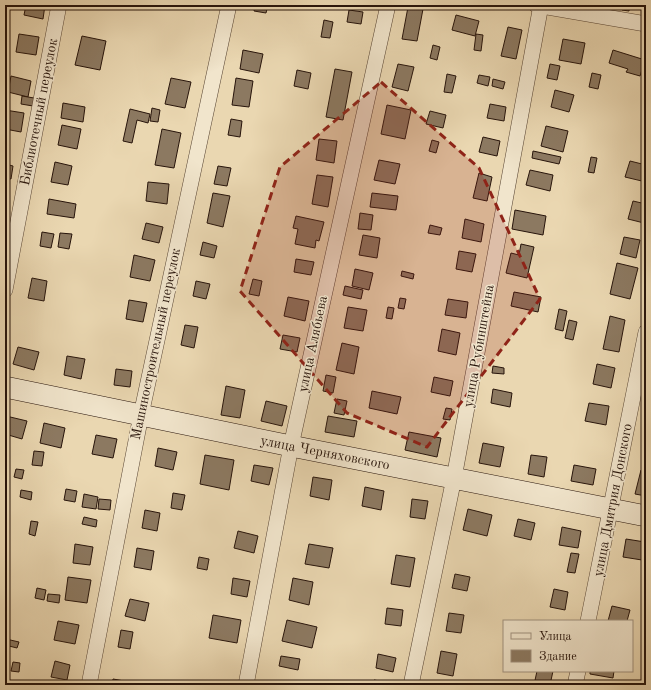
<svg xmlns="http://www.w3.org/2000/svg" width="651" height="690" viewBox="0 0 651 690" font-family="'Old Standard TT',serif">
	<style>
		.building { fill: #8c7961; stroke: #27140b }
		.lines { fill: none; stroke-linecap: round; stroke-linejoin: round }
		.street-casing { stroke: #584534; stroke-width: 16 }
		.secondary-casing { stroke: #27140b; stroke-width: 22 }
		.street { stroke: #f1e5cc; stroke-width: 15 }
		.secondary { stroke: #f1e5cc; stroke-width: 21 }
		.marked { fill: #8f2418; fill-opacity: 0.2; stroke: #8f2418; stroke-width: 3; stroke-dasharray: 8 5; stroke-linejoin: round }
		.labels { text-anchor: middle; dominant-baseline: central; stroke-width: 3; stroke-linejoin: round; paint-order: stroke }
		.street-label { font-size: 14px; fill: #27140b; stroke: #f1e5cc }
	</style>
	<rect width="100%" height="100%" fill="#ead7b1"/>
	<filter id="stains"><feTurbulence type="fractalNoise" baseFrequency=".005" numOctaves="4"/><feColorMatrix values="0 0 0 0 .2 0 0 0 0 .09 0 0 0 0 .02 0 0 0 .5 -.17"/></filter>
	<radialGradient id="worn" r=".72"><stop offset=".6" stop-color="#630" stop-opacity="0"/><stop offset="1" stop-color="#630" stop-opacity=".3"/></radialGradient>
	<!-- building -->
	<g class="building">
		<path d="M26,5h19l-2,14 -19,-4z"/>
		<path d="M255,5h13l-2,8 -12,-2z"/>
		<path d="M299,5h20v4z"/>
		<path d="M343,5h21v3z"/>
		<path d="M623,5h7l-1,6 -7,-1z"/>
		<path d="M408,7l15,2 -6,32 -15,-2z"/>
		<path d="M349,10l14,2 -2,12 -14,-2z"/>
		<path d="M456,15l23,6 -4,15 -23,-6z"/>
		<path d="M324,20l9,2 -3,16 -9,-1z"/>
		<path d="M508,27l14,3 -6,29 -15,-3z"/>
		<path d="M19,34l20,3 -3,18 -20,-3z"/>
		<path d="M476,34l7,1 -2,16 -7,-1z"/>
		<path d="M82,36l24,5 -6,29 -25,-5z"/>
		<path d="M563,39l22,4 -4,21 -22,-4z"/>
		<path d="M433,45l7,2 -3,13 -7,-2z"/>
		<path d="M243,50l20,4 -4,19 -19,-4z"/>
		<path d="M613,50l32,10 -5,16 -14,-4 2,-3 -19,-6z"/>
		<path d="M398,64l16,3 -6,24 -16,-4z"/>
		<path d="M550,64l10,2 -3,14 -10,-2z"/>
		<path d="M335,69l17,3 -9,48 -17,-3z"/>
		<path d="M297,70l14,3 -3,16 -14,-3z"/>
		<path d="M592,73l9,2 -3,14 -9,-2z"/>
		<path d="M447,74l9,2 -4,17 -8,-1z"/>
		<path d="M479,75l11,2 -2,9 -11,-3z"/>
		<path d="M11,76l20,5 -3,16 -20,-5z"/>
		<path d="M171,78l20,4 -6,26 -20,-4z"/>
		<path d="M236,78l17,3 -4,26 -17,-2z"/>
		<path d="M493,79l12,3 -2,7 -11,-3z"/>
		<path d="M555,90l19,5 -5,17 -18,-5z"/>
		<path d="M22,96l12,2 -1,8 -12,-2z"/>
		<path d="M63,103l22,4 -2,15 -22,-4z"/>
		<path d="M490,104l16,3 -2,14 -17,-3z"/>
		<path d="M387,105l24,5 -6,29 -24,-5z"/>
		<path d="M152,108l8,2 -2,12 -8,-1z"/>
		<path d="M130,109l20,5 -2,9 -11,-3 -5,23 -9,-2z"/>
		<path d="M5,110l19,3 -3,19 -16,-3z"/>
		<path d="M430,111l16,4 -3,13 -17,-4z"/>
		<path d="M231,119l11,2 -2,16 -12,-2z"/>
		<path d="M62,125l19,4 -4,20 -19,-4z"/>
		<path d="M546,126l22,5 -5,21 -22,-6z"/>
		<path d="M162,129l19,4 -7,35 -19,-3z"/>
		<path d="M483,137l17,4 -3,15 -18,-4z"/>
		<path d="M319,139l18,2 -3,22 -18,-3z"/>
		<path d="M432,140l7,2 -3,11 -7,-2z"/>
		<path d="M533,151l28,6 -2,7 -27,-6z"/>
		<path d="M591,157l6,1 -3,15 -6,-1z"/>
		<path d="M379,160l21,4 -5,20 -21,-4z"/>
		<path d="M630,161l16,4v17l-21,-5z"/>
		<path d="M55,162l17,4 -4,19 -17,-3z"/>
		<path d="M5,164l8,2 -2,13 -6,-1z"/>
		<path d="M218,166l13,2 -4,18 -13,-2z"/>
		<path d="M530,170l23,5 -3,16 -24,-6z"/>
		<path d="M479,173l13,4 -5,24 -14,-3z"/>
		<path d="M317,175l16,2 -5,30 -16,-3z"/>
		<path d="M148,182l21,2 -2,20 -21,-3z"/>
		<path d="M213,193l17,3 -7,31 -16,-4z"/>
		<path d="M372,193l26,3 -2,14 -26,-3z"/>
		<path d="M49,199l27,5 -2,14 -27,-4z"/>
		<path d="M633,201l13,3v10l-2,9 -16,-4z"/>
		<path d="M515,210l31,6 -3,19 -31,-6z"/>
		<path d="M360,213l13,2 -2,15 -13,-1z"/>
		<path d="M296,216l28,6 -5,19 -3,-1 -1,8 -20,-4 3,-15 -5,-1z"/>
		<path d="M465,219l19,5 -3,18 -19,-4z"/>
		<path d="M146,223l17,4 -4,16 -17,-4z"/>
		<path d="M430,225l12,3 -2,7 -12,-2z"/>
		<path d="M42,232l12,2 -3,14 -11,-2z"/>
		<path d="M60,233l12,1 -3,15 -11,-2z"/>
		<path d="M363,235l17,3 -3,20 -18,-3z"/>
		<path d="M624,237l16,3 -4,18 -16,-4z"/>
		<path d="M203,242l14,4 -3,12 -14,-3z"/>
		<path d="M521,244l13,3 -7,31 -21,-5 5,-20 8,2z"/>
		<path d="M459,251l17,3 -4,18 -16,-3z"/>
		<path d="M134,255l21,5 -5,21 -20,-4z"/>
		<path d="M296,259l18,3 -3,13 -17,-3z"/>
		<path d="M617,263l21,5 -8,31 -20,-5z"/>
		<path d="M355,269l18,4 -4,17 -17,-4z"/>
		<path d="M402,271l12,3 -1,5 -12,-3z"/>
		<path d="M32,278l15,3 -3,20 -16,-3z"/>
		<path d="M253,279l9,2 -3,15 -10,-2z"/>
		<path d="M196,281l14,3 -4,15 -13,-3z"/>
		<path d="M345,286l18,4 -2,9 -18,-4z"/>
		<path d="M514,292l27,5 -3,15 -27,-6z"/>
		<path d="M288,297l21,4 -4,20 -21,-5z"/>
		<path d="M400,298l6,1 -2,10 -6,-1z"/>
		<path d="M448,299l20,3 -2,16 -21,-3z"/>
		<path d="M129,300l18,3 -4,19 -17,-3z"/>
		<path d="M348,307l19,3 -4,21 -19,-3z"/>
		<path d="M388,307l6,1 -2,11 -6,-1z"/>
		<path d="M559,309l8,2 -4,20 -8,-2z"/>
		<path d="M610,316l15,4 -6,32 -16,-3z"/>
		<path d="M569,320l8,2 -4,18 -8,-2z"/>
		<path d="M185,325l13,2 -4,21 -13,-3z"/>
		<path d="M442,329l18,4 -4,22 -18,-4z"/>
		<path d="M283,335l17,3 -3,14 -17,-3z"/>
		<path d="M342,343l17,4 -5,27 -18,-4z"/>
		<path d="M18,347l21,5 -5,18 -21,-6z"/>
		<path d="M67,356l18,3 -4,20 -17,-4z"/>
		<path d="M597,364l18,4 -4,20 -18,-4z"/>
		<path d="M493,366l11,2v6l-12,-1z"/>
		<path d="M116,369l16,2 -2,16 -16,-2z"/>
		<path d="M326,375l10,2 -3,16 -10,-2z"/>
		<path d="M434,377l19,4 -3,15 -19,-4z"/>
		<path d="M226,386l19,4 -5,28 -19,-3z"/>
		<path d="M493,389l19,4 -2,14 -19,-4z"/>
		<path d="M372,391l29,6 -4,17 -28,-6z"/>
		<path d="M337,399l10,2 -3,14 -10,-2z"/>
		<path d="M266,401l21,5 -5,20 -21,-5z"/>
		<path d="M589,403l20,3 -3,19 -21,-4z"/>
		<path d="M446,408l6,1 -2,11 -7,-1z"/>
		<path d="M6,416l21,5 -5,18 -17,-5z"/>
		<path d="M328,416l29,5 -3,16 -29,-5z"/>
		<path d="M44,423l21,5 -4,20 -21,-5z"/>
		<path d="M409,432l32,6 -4,19 -32,-7z"/>
		<path d="M96,435l21,4 -4,19 -21,-4z"/>
		<path d="M483,443l21,4 -4,20 -21,-4z"/>
		<path d="M158,448l19,4 -4,18 -18,-4z"/>
		<path d="M34,451l10,1 -2,14 -10,-1z"/>
		<path d="M205,455l29,5 -5,30 -29,-6z"/>
		<path d="M531,455l16,2 -3,20 -16,-3z"/>
		<path d="M254,465l19,3 -4,17 -18,-4z"/>
		<path d="M574,465l22,4 -3,16 -22,-4z"/>
		<path d="M16,469l8,1 -2,9 -8,-2z"/>
		<path d="M641,470l5,2v24l-11,-2z"/>
		<path d="M313,477l19,3 -3,20 -19,-4z"/>
		<path d="M5,484l3,1 -3,12z"/>
		<path d="M365,487l19,4 -3,19 -19,-4z"/>
		<path d="M66,489l11,2 -2,11 -11,-2z"/>
		<path d="M21,490l11,2 -1,8 -11,-3z"/>
		<path d="M173,493l12,2 -3,15 -11,-2z"/>
		<path d="M84,494l14,3 -2,12 -14,-2z"/>
		<path d="M99,499l12,1 -1,10 -12,-1z"/>
		<path d="M412,499l16,2 -3,18 -15,-2z"/>
		<path d="M468,509l24,6 -5,21 -24,-6z"/>
		<path d="M145,510l15,3 -3,18 -15,-3z"/>
		<path d="M84,517l13,3 -1,7 -14,-3z"/>
		<path d="M518,519l17,4 -4,17 -17,-4z"/>
		<path d="M31,521l7,1 -3,14 -6,-2z"/>
		<path d="M562,527l19,4 -3,17 -19,-3z"/>
		<path d="M238,531l20,5 -4,17 -20,-5z"/>
		<path d="M626,539l19,3 -3,18 -19,-3z"/>
		<path d="M75,544l18,3 -3,18 -17,-2z"/>
		<path d="M309,544l24,4 -4,20 -24,-4z"/>
		<path d="M137,548l17,3 -3,19 -17,-3z"/>
		<path d="M571,553l8,1 -4,19 -8,-1z"/>
		<path d="M396,555l19,3 -5,29 -19,-3z"/>
		<path d="M199,557l10,2 -2,11 -10,-2z"/>
		<path d="M455,574l15,3 -3,14 -15,-3z"/>
		<path d="M68,577l23,3 -4,23 -22,-3z"/>
		<path d="M233,578l17,3 -3,16 -16,-3z"/>
		<path d="M293,578l20,4 -4,23 -20,-5z"/>
		<path d="M37,588l9,2 -2,10 -9,-2z"/>
		<path d="M554,589l14,3 -3,18 -15,-3z"/>
		<path d="M48,594l12,1 -1,8 -12,-2z"/>
		<path d="M130,599l19,4 -4,18 -20,-5z"/>
		<path d="M612,606l18,4 -3,11h-19z"/>
		<path d="M387,608l16,2 -2,16 -16,-2z"/>
		<path d="M449,613l15,2 -3,18 -15,-2z"/>
		<path d="M213,615l28,5 -4,23 -28,-5z"/>
		<path d="M287,620l30,7 -5,21 -30,-7z"/>
		<path d="M58,621l21,4 -4,19 -21,-4z"/>
		<path d="M121,630l12,2 -3,17 -12,-2z"/>
		<path d="M6,639l13,3 -2,6 -12,-3z"/>
		<path d="M441,651l16,3 -4,22 -16,-3z"/>
		<path d="M378,654l18,4 -3,14 -17,-4z"/>
		<path d="M281,656l19,3 -2,11 -19,-4z"/>
		<path d="M55,661l15,4 -3,15 -16,-3z"/>
		<path d="M13,662l7,1 -1,9 -8,-1z"/>
		<path d="M537,671h16l-3,14h-16z"/>
		<path d="M590,671h24l-1,7 -23,-4z"/>
		<path d="M113,679l17,3v3h-18z"/>
		<path d="M374,680l17,3v2h-18z"/>
		<path d="M596,681l17,4h-18z"/>
		<path d="M211,682l19,3h-20z"/>
	</g>
	<g class="lines">
		<defs>
			<g id="street">
				<path d="M536,5l110,19"/>
				<path d="M5,290l54,-285"/>
				<path d="M588,621l58,-289"/>
				<path d="M89,685l52,-270 88,-410"/>
				<path d="M246,685l45,-239 97,-441"/>
				<path d="M411,685l43,-207 87,-473"/>
				<path d="M575,685l3,-14"/>
			</g>
			<path id="secondary" d="M5,387l286,59 355,70"/>
		</defs>
		<!-- street casing -->
		<use href="#street" class="street-casing"/>
		<!-- secondary casing -->
		<use href="#secondary" class="secondary-casing"/>
		<!-- street -->
		<use href="#street" class="street"/>
		<!-- secondary -->
		<use href="#secondary" class="secondary"/>
	</g>
	<!-- marked area -->
	<path class="marked" d="M381,82l98,86 61,131 -113,148 -80,-34 -107,-122 40,-124z"/>
	<g class="labels">
		<!-- street labels -->
		<g class="street-label">
			<text transform="translate(39 112) rotate(-79)">Библиотечный переулок</text>
			<text transform="translate(156 344) rotate(-78)">Машиностроительный переулок</text>
			<text transform="translate(313 344) rotate(-78)">улица Алябьева</text>
			<text transform="translate(479 346) rotate(-80)">улица Рубинштейна</text>
			<text transform="translate(325 453) rotate(11)">улица Черняховского</text>
			<text transform="translate(613 500) rotate(-79)">улица Дмитрия Донского</text>
		</g>
	</g>
	<!-- margin -->
	<rect width="651" height="690" fill="none" stroke="#ead7b1" stroke-width="20"/>
	<rect x="6" y="6" width="639" height="678" fill="none" stroke="#27140b" stroke-width="2"/>
	<rect x="10" y="10" width="631" height="670" fill="none" stroke="#27140b"/>
	<!-- legend -->
	<rect x="503" y="620" width="130" height="52" fill="#f1e5cc" stroke="#a0917f"/>
	<rect x="511" y="633" width="20" height="6" fill="#f1e5cc" stroke="#a0917f"/>
	<text x="539" y="640" font-size="12" fill="#27140b">Улица</text>
	<rect x="511" y="650" width="20" height="12" fill="#8c7961" stroke="#a0917f"/>
	<text x="539" y="660" font-size="12" fill="#27140b">Здание</text>
	<rect width="100%" height="100%" filter="url(#stains)"/>
	<rect width="100%" height="100%" fill="url(#worn)"/>
</svg>
